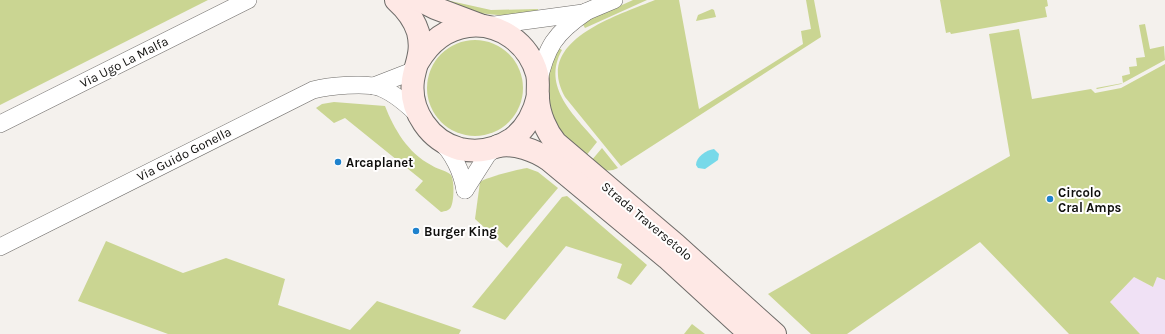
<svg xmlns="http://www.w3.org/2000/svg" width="1165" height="334" viewBox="0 0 1165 334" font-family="Karla,sans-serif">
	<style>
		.industrial { fill: #f0e1f5 }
		.green { fill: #cad592 }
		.water { fill: #77d9e9 }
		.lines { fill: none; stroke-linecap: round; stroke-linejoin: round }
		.minor-casing { stroke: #6d6b68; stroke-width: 18 }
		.secondary-casing { stroke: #6d6b68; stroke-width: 24 }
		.minor { stroke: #fff; stroke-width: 17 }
		.secondary { stroke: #fee8e5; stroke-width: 22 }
		.poi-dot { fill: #1e82cd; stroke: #fffefe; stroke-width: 1.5 }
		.labels { text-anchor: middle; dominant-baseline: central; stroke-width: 4; stroke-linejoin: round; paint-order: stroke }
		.street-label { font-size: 13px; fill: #0f0f0d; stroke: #fffefe }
		.poi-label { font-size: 13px; font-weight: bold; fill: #0f0f0d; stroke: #fffefe; text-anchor: start }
	</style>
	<rect width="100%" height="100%" fill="#f4f1ed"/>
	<!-- industrial -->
	<path class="industrial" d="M1134,277l19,10 4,-10 8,3v54h-25l-30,-32z"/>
	<!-- green -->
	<g class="green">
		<path d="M0,0h208l-208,105z"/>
		<path d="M430,0h16l45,10 47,-1 1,6c-45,2 -67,-1 -109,-15z"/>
		<path d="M633,0h14l-62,28 -3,-5z"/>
		<path d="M655,0h24l20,109 104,-65 -2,-13 10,-2 -5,-29h8l7,37 -200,129 -56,-69c-32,-57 52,-81 90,-97z"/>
		<path d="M940,0h107l1,6 -3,1 2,10 -96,17 -1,-2 -4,1z"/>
		<path d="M712,9l2,1 2,7 -20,4 2,-6z"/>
		<path d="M1145,24l5,25 14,-3 1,14 -44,24 -24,5 -1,-1 27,-5 -1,-7 8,-2 -1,-7 8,-1 -1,-8 9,-1 -6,-32z"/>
		<path d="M1019,29l13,70 59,-10 4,4 26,-5 44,-24v216l-8,-3 -4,10 -19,-10 -24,25 30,32h-71l-89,-92 -133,92h-36l-43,-40 242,-138 -21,-122z"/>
		<circle cx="475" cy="88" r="48"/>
		<path d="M557,47l5,3c-21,37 13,66 35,92l-12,15 -23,-19 -14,-33 1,-34z"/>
		<path d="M334,102l51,4c9,23 23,47 46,59 5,4 14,5 19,9 5,4 4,28 1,33 -2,4 -6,4 -10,5l-26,-22 8,-9 -78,-63 -11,5 -18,-15 6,-4z"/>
		<path d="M602,148l16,20c-12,6 -17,0 -27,-7z"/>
		<path d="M527,168l11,4 20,16 -51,60 -32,-29 5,-37c4,-4 39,-13 47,-14z"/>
		<path d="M567,196l80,69 -16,20 -14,-7 5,-14 -56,-18 -61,74 -33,-13 90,-110z"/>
		<path d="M106,241l77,32 43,-15 59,21 -7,26 72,25 27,-29 84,29 -2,4h-291l-90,-33z"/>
		<path d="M692,324l13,10h-21z"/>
	</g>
	<!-- water -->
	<path class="water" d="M714,149l5,5 -1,6 -13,9 -7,-1 -2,-3c0,-8 10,-15 18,-16z"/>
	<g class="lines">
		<defs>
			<g id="minor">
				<path d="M487,26l96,-13 31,-13"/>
				<path d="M538,84c8,-37 17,-51 48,-72"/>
				<path d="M374,86l36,-14 8,-10"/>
				<path d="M0,124l248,-124"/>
				<path d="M440,141c13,12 22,31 25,49"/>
				<path d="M465,190l23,-36 10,-8"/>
				<path d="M0,247l313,-157c15,-4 54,-8 68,-2 15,6 28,18 39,29"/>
			</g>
			<g id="secondary">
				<path d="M396,0c10,9 18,19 22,32 5,20 -2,30 -5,48 -4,31 17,61 47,69 18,4 37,0 52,-10 15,-11 22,-26 26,-43"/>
				<path d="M419,0l16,8 45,17"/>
				<path d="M418,62c11,-19 27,-33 50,-36 32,-4 61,18 69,48 2,8 0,16 1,25 1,15 8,32 18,44l120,102 99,89"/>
				<path d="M498,146c17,-3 37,4 51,14l118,98 83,76"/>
			</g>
		</defs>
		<!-- minor casing -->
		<use href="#minor" class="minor-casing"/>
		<!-- secondary casing -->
		<use href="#secondary" class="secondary-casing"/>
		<!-- minor -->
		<use href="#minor" class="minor"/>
		<!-- secondary -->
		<use href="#secondary" class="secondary"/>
	</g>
	<!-- markers -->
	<g class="poi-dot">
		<circle cx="338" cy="162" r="4"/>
		<circle cx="1050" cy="199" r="4"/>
		<circle cx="416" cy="231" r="4"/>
	</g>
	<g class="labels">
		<!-- street labels -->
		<g class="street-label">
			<text transform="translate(124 62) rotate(-27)">Via Ugo La Malfa</text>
			<text transform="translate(184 154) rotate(-27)">Via Guido Gonella</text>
			<text transform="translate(647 221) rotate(40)">Strada Traversetolo</text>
		</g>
		<!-- poi labels -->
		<g class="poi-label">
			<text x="346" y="162">Arcaplanet</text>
			<text x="1058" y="192">Circolo<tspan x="1058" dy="15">Cral Amps</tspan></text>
			<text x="424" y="231">Burger King</text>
		</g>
	</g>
</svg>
